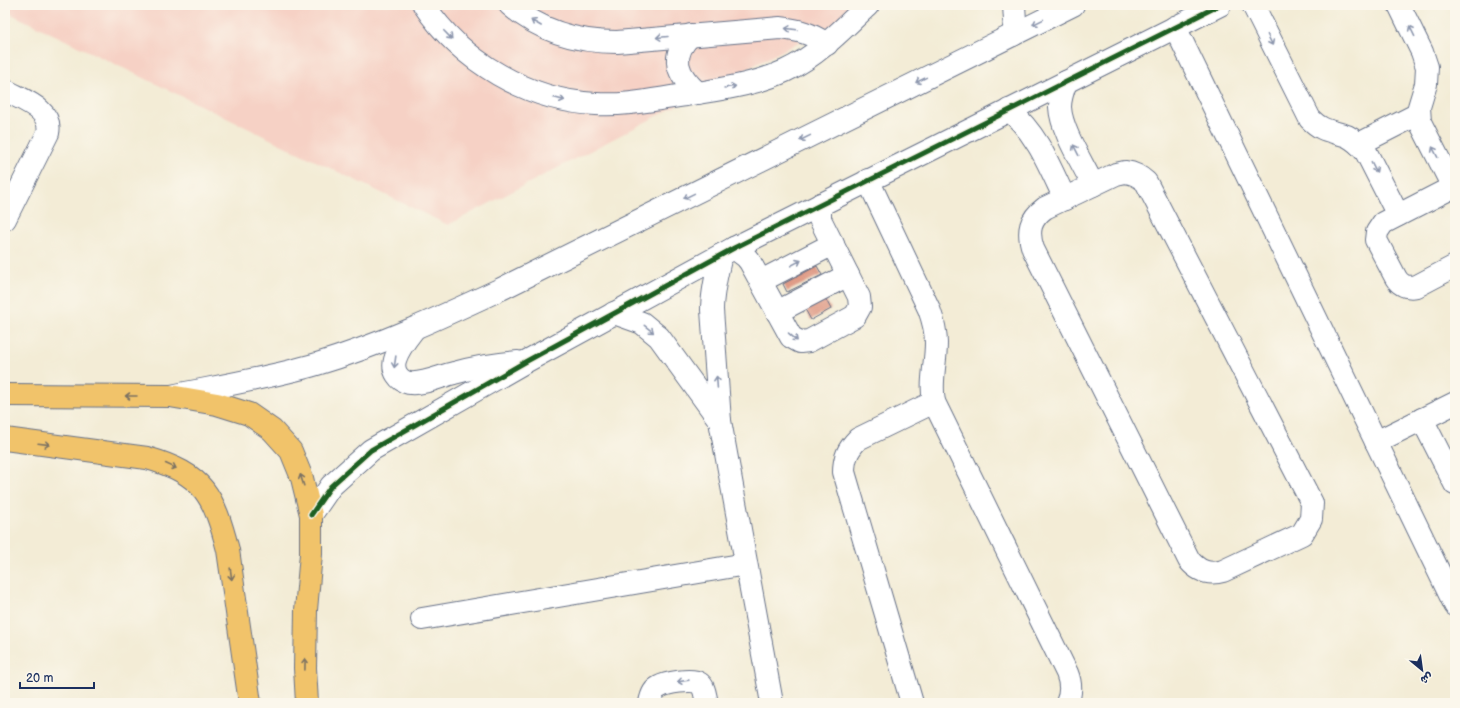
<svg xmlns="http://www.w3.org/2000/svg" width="1460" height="708" viewBox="0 0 1460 708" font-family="'Balsamiq Sans','Playpen Sans Arabic',sans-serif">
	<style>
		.built { fill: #f6d1c5 }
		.building { fill: #de9883 }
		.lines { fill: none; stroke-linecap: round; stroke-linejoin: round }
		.minor-casing { stroke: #677188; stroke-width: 24 }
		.major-casing { stroke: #677188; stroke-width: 24 }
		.minor { stroke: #fff; stroke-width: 22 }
		.major { stroke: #f1c36a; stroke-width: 22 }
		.cycleway-casing { stroke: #fbf7ec; stroke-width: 8 }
		.cycleway { stroke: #1b5e20; stroke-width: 5 }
		.oneway { stroke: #8d97ae }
		.oneway2 { stroke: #7b7263 }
	</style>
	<rect width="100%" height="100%" fill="#fbf7ec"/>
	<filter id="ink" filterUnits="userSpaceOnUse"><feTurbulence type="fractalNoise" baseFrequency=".025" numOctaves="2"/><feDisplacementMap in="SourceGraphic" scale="8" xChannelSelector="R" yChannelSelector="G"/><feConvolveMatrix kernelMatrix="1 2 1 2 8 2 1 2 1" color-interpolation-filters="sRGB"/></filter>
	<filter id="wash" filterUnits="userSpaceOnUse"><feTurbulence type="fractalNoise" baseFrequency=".012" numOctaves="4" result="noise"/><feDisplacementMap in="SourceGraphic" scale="16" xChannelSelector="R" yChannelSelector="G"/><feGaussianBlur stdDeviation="0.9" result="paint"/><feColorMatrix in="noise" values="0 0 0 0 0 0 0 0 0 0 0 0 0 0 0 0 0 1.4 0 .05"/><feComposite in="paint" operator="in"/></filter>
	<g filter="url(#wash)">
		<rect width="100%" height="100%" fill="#f3ecd6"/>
		<!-- built -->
		<path class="built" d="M5,5h865l-422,220 -443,-214z"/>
		<g id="blocks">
			<!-- building -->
			<g class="building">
				<path d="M817,266l5,9 -35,17 -4,-8z"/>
				<path d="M825,298l6,11 -20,11 -6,-11z"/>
			</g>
		</g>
	</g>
	<g filter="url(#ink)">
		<use href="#blocks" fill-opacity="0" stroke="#677188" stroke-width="1"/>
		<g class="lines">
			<defs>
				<g id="minor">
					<path d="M424,5c37,56 104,96 172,99 30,2 60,-5 90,-9 34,-6 68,-10 99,-24 32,-15 58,-42 83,-66"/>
					<path d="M510,5c31,27 67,37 107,37l163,-14c19,2 30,5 47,16"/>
					<path d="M1253,5l57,114c13,13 20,11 37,17 8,4 14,10 19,16l32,63"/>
					<path d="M1399,5l23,47 5,15 -1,17 -7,23 1,15 33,65"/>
					<path d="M1175,27l280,578"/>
					<path d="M691,35c-22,21 -14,40 7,58"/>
					<path d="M1013,35l2,-14 -1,-16"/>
					<path d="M1066,82c-3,8 -6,16 -6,25 1,23 23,57 33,78"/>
					<path d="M5,90c17,10 48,19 43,43l-43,86"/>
					<path d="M1009,110c29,25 40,55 56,89"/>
					<path d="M1359,144l59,-30"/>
					<path d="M1125,172c9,1 14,4 21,10l166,321 -1,16 -9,15 -79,37c-14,4 -24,1 -34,-11l-156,-311c-6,-18 -3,-30 12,-41l71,-34z"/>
					<path d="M868,180l61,129c4,11 7,22 7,34 0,20 -6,39 -2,59l133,271c4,10 5,19 0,30"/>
					<path d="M1455,186l-72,37 -6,9 -1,8 20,38c5,8 11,10 21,8l38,-20"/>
					<path d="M734,248l12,9 4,5 41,75 9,5 9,-1 46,-25 5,-9 -1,-10 -39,-78v-10l1,-5"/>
					<path d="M721,255c-4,18 -9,36 -9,55l8,111 52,282"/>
					<path d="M761,281l72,-37"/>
					<path d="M777,312l71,-37"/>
					<path d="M614,313l28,10 17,14 61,84"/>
					<path d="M414,329c-7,9 -16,20 -19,31 -3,11 4,21 14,23 13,2 32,-7 45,-10 21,-6 42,-9 64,-11"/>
					<path d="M171,396c49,-10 98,-18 146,-32 63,-19 124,-47 184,-75l572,-284"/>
					<path d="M1422,419l33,65"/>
					<path d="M1376,442l79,-39"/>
					<path d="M311,515l20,-29 40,-36 154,-88 209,-114 486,-243"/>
					<path d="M422,619l324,-55"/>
					<path d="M650,703c1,-6 3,-13 9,-16 7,-4 33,-9 40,-4 6,4 6,13 8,20"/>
					<path d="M912,703l-68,-231c0,-14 4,-23 14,-33l76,-37"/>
				</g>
				<g id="major">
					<path d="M5,395l165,1 47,8 32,10 23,16 19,21 11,27 9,37v39l-5,56 -1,58 2,35"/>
					<path d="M5,439l142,19c57,16 67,38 81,92l22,153"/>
				</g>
			</defs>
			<!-- minor casing -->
			<use href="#minor" class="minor-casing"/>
			<!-- major casing -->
			<use href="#major" class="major-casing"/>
			<!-- minor -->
			<use href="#minor" class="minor"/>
			<!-- major -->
			<use href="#major" class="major"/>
			<defs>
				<path id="cycleway" d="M311,515l20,-29 40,-36 154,-88 209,-114 486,-243"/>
			</defs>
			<!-- cycleway casing -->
			<use href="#cycleway" class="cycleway-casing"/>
			<!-- cycleway -->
			<use href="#cycleway" class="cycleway"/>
		</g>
		<!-- one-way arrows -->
		<defs><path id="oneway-shaft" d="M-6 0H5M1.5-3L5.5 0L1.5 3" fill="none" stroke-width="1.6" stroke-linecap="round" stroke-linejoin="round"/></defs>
		<g class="oneway">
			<use href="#oneway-shaft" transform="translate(1038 22) rotate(154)"/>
			<use href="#oneway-shaft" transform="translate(536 23) rotate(-150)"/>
			<use href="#oneway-shaft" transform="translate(791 29) rotate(-173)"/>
			<use href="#oneway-shaft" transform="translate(1412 31) rotate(-116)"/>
			<use href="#oneway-shaft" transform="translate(448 35) rotate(46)"/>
			<use href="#oneway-shaft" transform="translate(662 37) rotate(175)"/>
			<use href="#oneway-shaft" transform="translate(1270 40) rotate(64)"/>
			<use href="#oneway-shaft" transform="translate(921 80) rotate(154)"/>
			<use href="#oneway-shaft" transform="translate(730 87) rotate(-9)"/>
			<use href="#oneway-shaft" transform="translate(559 99) rotate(14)"/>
			<use href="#oneway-shaft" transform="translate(805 138) rotate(154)"/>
			<use href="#oneway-shaft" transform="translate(1076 150) rotate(-117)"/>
			<use href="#oneway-shaft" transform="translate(1435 152) rotate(-117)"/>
			<use href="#oneway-shaft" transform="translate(1374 167) rotate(63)"/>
			<use href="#oneway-shaft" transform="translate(689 196) rotate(154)"/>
			<use href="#oneway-shaft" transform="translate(796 263) rotate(-28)"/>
			<use href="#oneway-shaft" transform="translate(649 329) rotate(38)"/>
			<use href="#oneway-shaft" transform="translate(793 337) rotate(41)"/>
			<use href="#oneway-shaft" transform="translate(395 362) rotate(98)"/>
			<use href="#oneway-shaft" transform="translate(717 382) rotate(-94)"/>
			<use href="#oneway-shaft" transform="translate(683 681) rotate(172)"/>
		</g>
		<g class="oneway2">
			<use href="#oneway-shaft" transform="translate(131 396) rotate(-180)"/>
			<use href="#oneway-shaft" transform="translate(44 444) rotate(7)"/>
			<use href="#oneway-shaft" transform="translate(171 466) rotate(25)"/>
			<use href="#oneway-shaft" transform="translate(302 480) rotate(-108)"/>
			<use href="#oneway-shaft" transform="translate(231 574) rotate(82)"/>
			<use href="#oneway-shaft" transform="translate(305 664) rotate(-89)"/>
		</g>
	</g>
	<!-- margin -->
	<rect width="1460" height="708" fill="none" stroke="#fbf7ec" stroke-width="20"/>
	<!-- north arrow -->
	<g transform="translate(1422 670) rotate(151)" stroke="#fbf7ec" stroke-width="3" paint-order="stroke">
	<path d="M0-3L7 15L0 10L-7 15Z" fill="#1b2f5e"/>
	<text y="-6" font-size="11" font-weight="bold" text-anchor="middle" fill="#1b2f5e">ش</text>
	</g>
	<!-- scale -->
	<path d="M20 682v6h74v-6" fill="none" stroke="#1b2f5e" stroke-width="2"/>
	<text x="26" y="682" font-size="12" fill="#1b2f5e" stroke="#fbf7ec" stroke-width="3" paint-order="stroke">20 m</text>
</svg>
